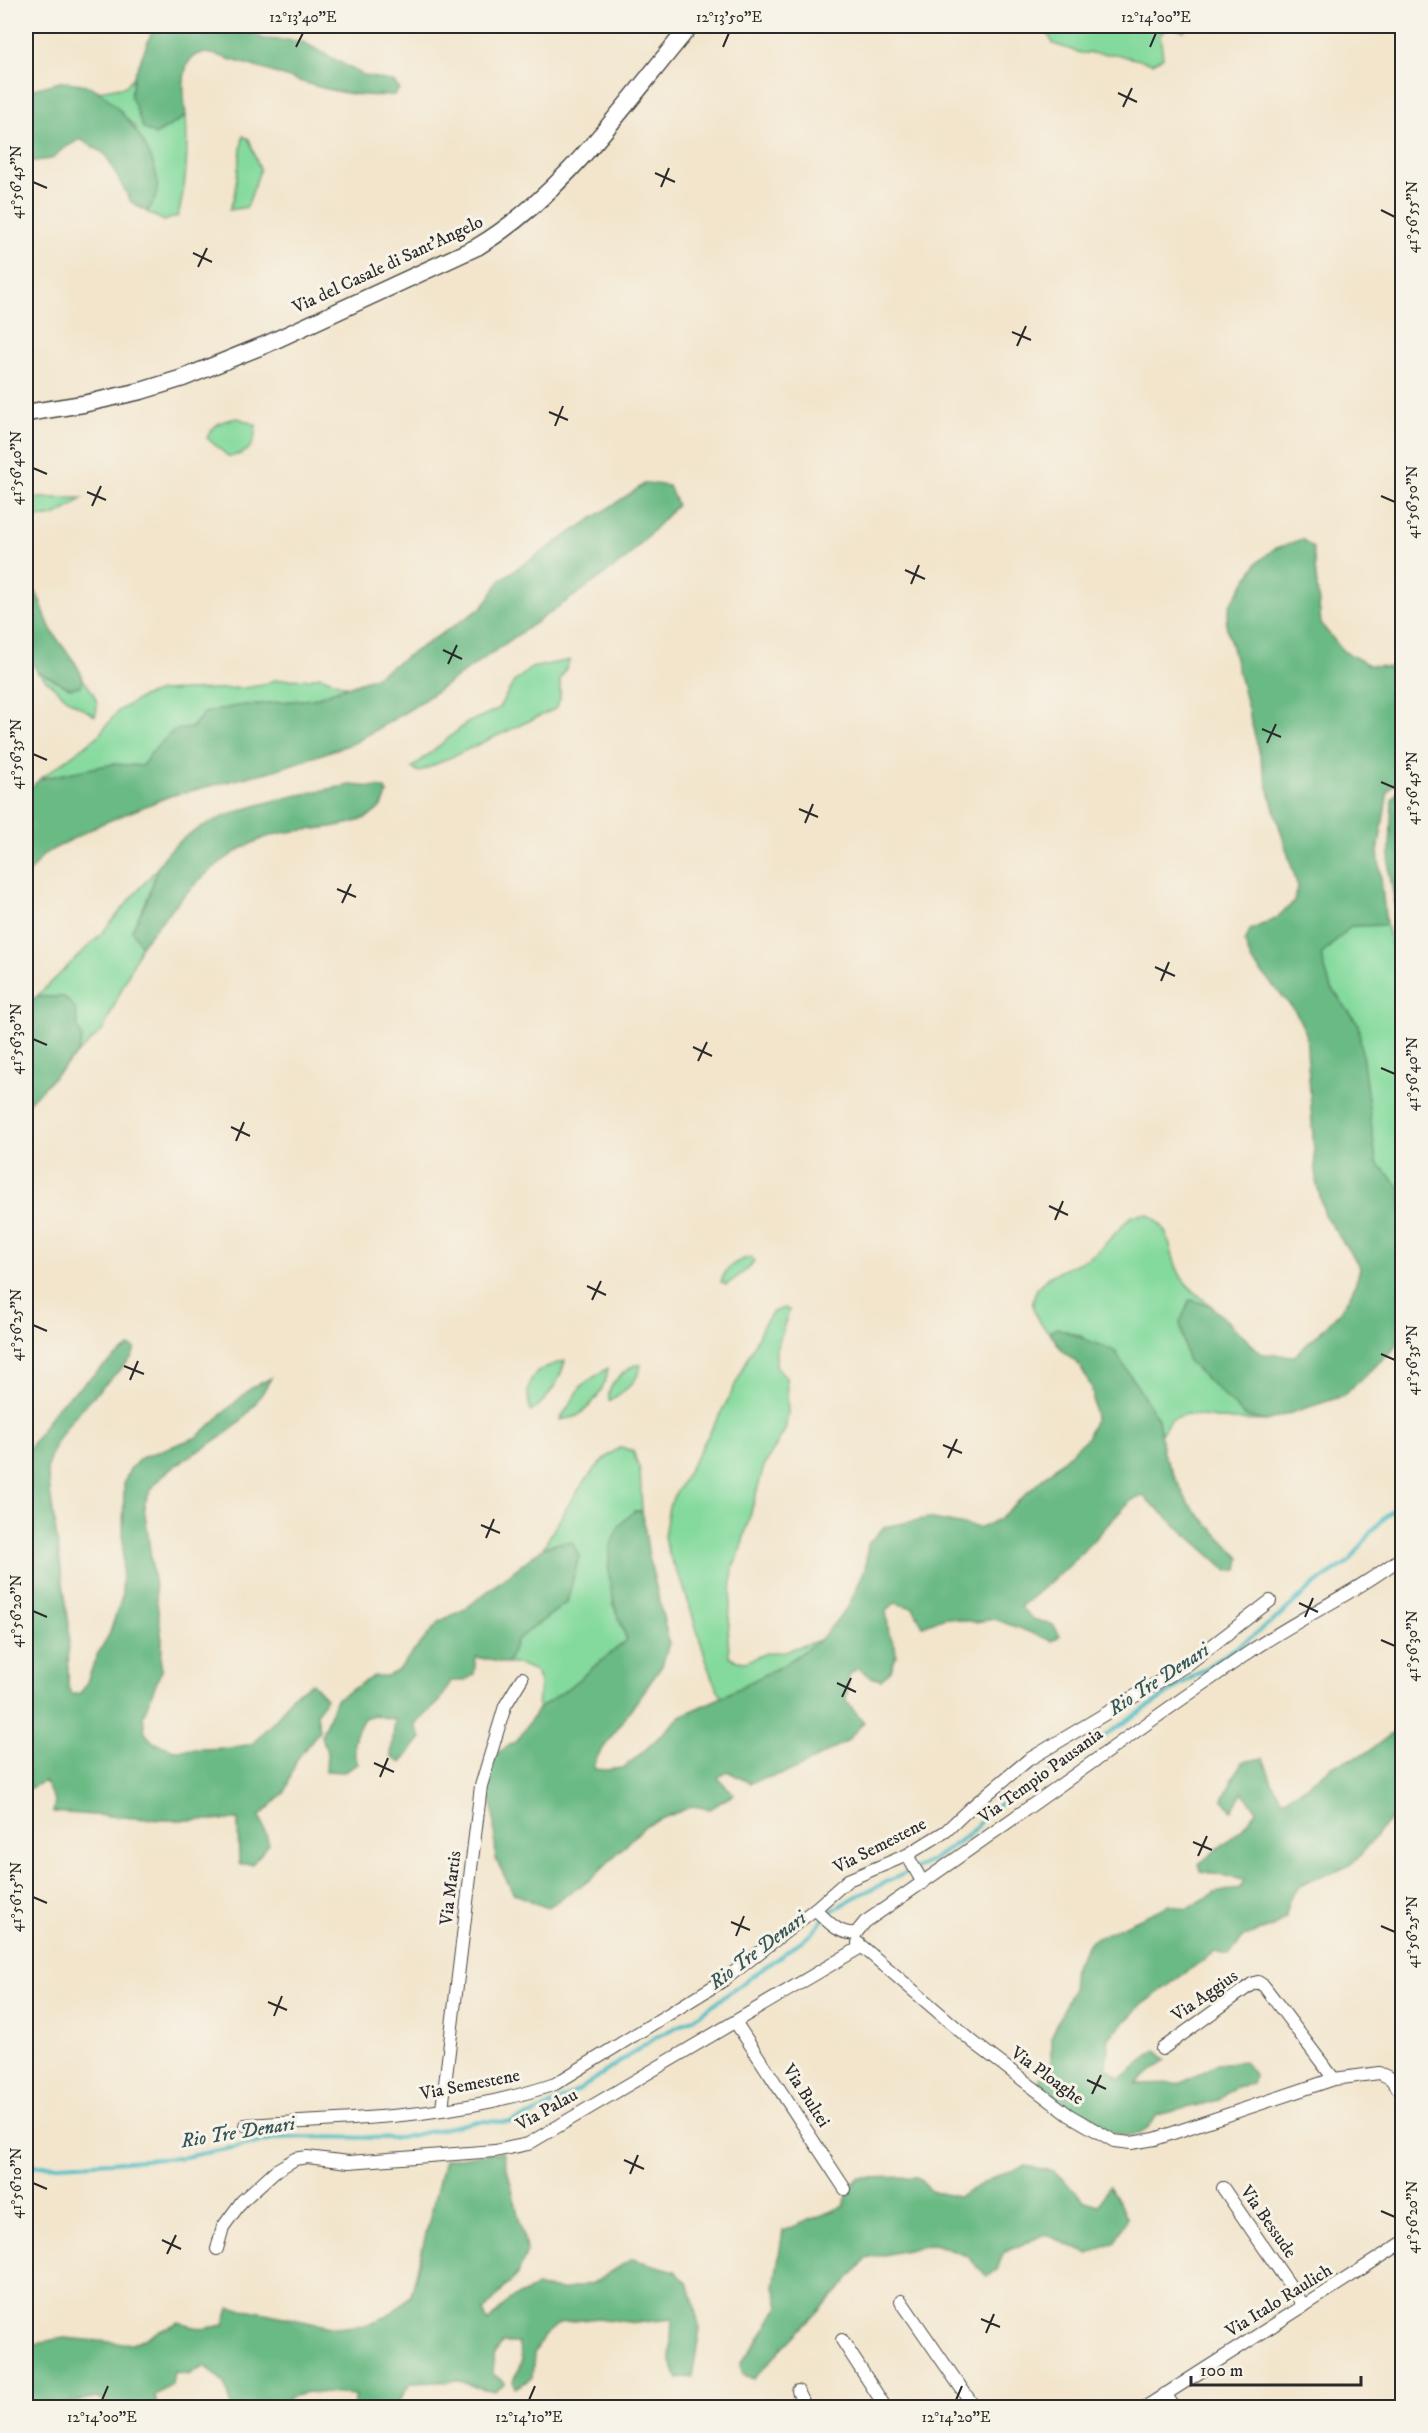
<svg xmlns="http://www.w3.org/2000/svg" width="1428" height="2433" viewBox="0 0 1428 2433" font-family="'IM FELL DW Pica',serif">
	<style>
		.green { fill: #84da9d; stroke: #588264; stroke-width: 1.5 }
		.forest { fill: #6bba84; stroke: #4b7258; stroke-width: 1.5 }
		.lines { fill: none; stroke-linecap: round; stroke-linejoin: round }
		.stream { stroke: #4dbcc4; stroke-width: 4 }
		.street-casing { stroke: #494743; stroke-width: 14 }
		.secondary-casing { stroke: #494743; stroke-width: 19 }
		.street { stroke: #fff; stroke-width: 12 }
		.secondary { stroke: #fff; stroke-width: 16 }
		.ticks { fill: none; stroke: #2b2b2b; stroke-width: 2 }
		.labels { text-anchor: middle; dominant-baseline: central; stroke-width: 6; stroke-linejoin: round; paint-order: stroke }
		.street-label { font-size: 18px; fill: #2b2b2b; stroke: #f7f3e8 }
		.water-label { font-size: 20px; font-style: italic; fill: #355659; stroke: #f7f3e8 }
		.neatline { fill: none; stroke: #2b2b2b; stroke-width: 2 }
		.ticks-label { font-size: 15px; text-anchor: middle; fill: #2b2b2b }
	</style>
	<rect width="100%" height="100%" fill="#f7f3e8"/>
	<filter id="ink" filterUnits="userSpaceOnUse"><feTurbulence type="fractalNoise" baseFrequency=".0167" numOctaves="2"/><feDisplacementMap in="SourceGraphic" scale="12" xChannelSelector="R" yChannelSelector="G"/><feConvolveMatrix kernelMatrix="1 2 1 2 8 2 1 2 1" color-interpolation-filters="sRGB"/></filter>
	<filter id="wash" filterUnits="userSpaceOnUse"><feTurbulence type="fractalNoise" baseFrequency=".008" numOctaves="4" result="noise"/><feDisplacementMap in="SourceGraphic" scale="24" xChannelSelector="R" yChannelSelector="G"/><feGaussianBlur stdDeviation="1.35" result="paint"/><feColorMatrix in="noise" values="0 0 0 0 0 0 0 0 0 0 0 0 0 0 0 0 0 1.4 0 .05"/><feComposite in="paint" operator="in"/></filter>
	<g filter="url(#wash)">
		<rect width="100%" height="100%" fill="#f2e5cc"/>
		<!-- green -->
		<g class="green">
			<path d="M1051,26h136l-3,5 -16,-5 -8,9 3,22 -10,6 -39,-9 -33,-1 -28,-9 -5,-10z"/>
			<path d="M134,76l-3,20 24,39 31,-19c2,35 1,66 -8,100l-14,5 -17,-9 9,-16 -21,-69 -36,-36 27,-5z"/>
			<path d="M243,136l6,3 11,31 -13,37 -18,3 5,-13z"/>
			<path d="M238,418l18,7c0,20 -8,31 -28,31l-21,-18c6,-15 17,-18 31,-20z"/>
			<path d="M26,498h57c-21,15 -30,24 -57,17z"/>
			<path d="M570,660l-10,20v19l-5,10 -136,63 -7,-4 55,-45 31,-14 16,-27 17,-14z"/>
			<path d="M38,673h3l29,15 10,-2 3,-7c9,13 18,21 12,37l-25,-15z"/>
			<path d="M320,676l26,10 -33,13 -76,7 -33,7 -13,15 -39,24 -10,14 -29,-2 -73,15 57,-42 21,-26 24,-14 18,-6 84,-3 19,-3 11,-5 36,-1z"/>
			<path d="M158,867l-9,28 -17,35 9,16 -38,84 -25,23 4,-15 -4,-10 -3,-20 -11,-11h-28l65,-63z"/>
			<path d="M1386,925l16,56v106l-3,17 3,29v57l-26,-28 -18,-138 -28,-38 -9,-31 30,-29z"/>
			<path d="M1147,1214c29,16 19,39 35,64 6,10 19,19 28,27l-20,-4 55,115 21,5 -34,-1 -46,-6 -16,6 -9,14 -4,-15 -21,-31 -55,-52 -24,-8 -8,4c-9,-8 -17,-19 -16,-31 3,-29 41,-32 60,-46 11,-8 29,-29 39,-40z"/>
			<path d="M751,1257l3,4 -5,7 -23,17 -5,-3c5,-16 15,-21 30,-25z"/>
			<path d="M784,1308l5,2 -13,41v15l10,11 2,36 -3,17 -21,36 -26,92 -5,8 -5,70 1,20 8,5 9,1 20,-9 19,-2 35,-11 -35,24 -63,33 -10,-18 -29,-94 -13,-28 -6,-20 5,-31 61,-110 34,-72 9,-12z"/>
			<path d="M565,1361c-6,22 -17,38 -34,51 -9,-33 2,-43 34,-51z"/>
			<path d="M635,1365h6c-3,18 -18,27 -32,36 -3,-16 14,-29 26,-36z"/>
			<path d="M608,1368c-1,18 -17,41 -33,49 -5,1 -11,2 -15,3l22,-35z"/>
			<path d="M621,1447l12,4 7,20 2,40h-8l-21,93 14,36 -64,52 -25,17 2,-27 -5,-11 -16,-7h-12l9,-24 52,-38 -12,-59 -13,5c18,-32 46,-83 78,-101z"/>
		</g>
		<!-- forest -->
		<g class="forest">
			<path d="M159,26h77l28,13 37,2 62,34 31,7 5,7 -5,6c-10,0 -21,1 -32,0 -45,-4 -87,-24 -130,-35 -10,-3 -26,-10 -36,-5 -17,8 -12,45 -10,61l-31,19 -12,-7 -12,-32 3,-20 18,-44z"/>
			<path d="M60,82c14,0 29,2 40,10 25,19 65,70 56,104 -1,5 -6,11 -9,16l-16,-10 -26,-48 -25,-15 -19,11 -9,9 -26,3v-71z"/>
			<path d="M646,483l23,3 8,19 -51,54 -46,33 -168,116 -58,35 -79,27 -105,26 -69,28 -57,30 -18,23v-85l14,-13 73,-15 29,2 10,-14 22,-22 18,-2 12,-15 33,-7 76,-7 62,-22 108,-70 18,-28z"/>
			<path d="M1302,539l11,9 8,76 22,27 26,14 33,4v107l-14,15 -10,60 8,74 -35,1 -30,29 9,31 28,38 18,137 26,29v146l-9,14 -50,46 -77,25 -21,-5 -58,-56 -7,-38 10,-22 20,5 52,49 33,2c28,-28 58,-48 65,-89l-35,-51 -9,-35 -10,-148 -11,-22 -44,-51 -6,-17 5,-13 25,-11 19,-17 4,-15 -25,-81 -47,-182 4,-19 27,-42 17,-14z"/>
			<path d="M26,581c15,12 17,33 26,50 10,17 25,29 31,48l-3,7 -10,2 -29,-15h-3l-12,-21z"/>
			<path d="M350,785l34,3 3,5c-7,40 -83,33 -114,42 -56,17 -97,67 -132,111l-9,-16c6,-12 13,-24 18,-37 3,-8 4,-18 8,-26 28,-55 137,-71 192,-82z"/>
			<path d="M1402,785v155l-13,-70 3,-70z"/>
			<path d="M36,997h28l11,11 3,20 4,10 -4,15 -52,52v-102z"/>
			<path d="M1057,1328l58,23 43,68 5,34 25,50 52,55 -2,12 -10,1 -85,-75 -13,5 -61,65 -49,41 13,12 20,6 7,11 -8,5 -57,-22 -20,3 -30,-5 -22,9 -10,-18 -18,-5 -9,8 3,23 6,11 1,10 -5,15 -10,10 -10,-3 -13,-9 -9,7 -3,26 18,21 -17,19 -50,28 -47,14 -23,-12 -9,7 16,16 -24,15 -17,-3 -47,19 -55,54 -44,29 -34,-15 -17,-34 -3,-52 -11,-24 9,-26 27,-17 20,-31 25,-17 64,-52c-13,-34 -29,-77 -9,-112 4,-6 11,-12 16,-17h8l7,46 20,86 -7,23 -65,91 -3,12 11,1 18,-2 20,-16 38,-36 41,-19 63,-33 35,-24 28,-33 17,-38 3,-25 16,-17 44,-9 52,10 19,-9 88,-81 8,-19 -3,-31 -12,-22 -17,-15 -14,-19z"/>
			<path d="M129,1347l6,1 -3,9c-29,32 -78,69 -85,113l22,155 -1,62 4,8 8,-2 5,-6 12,-32 12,-20 13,-38 2,-114 6,-14 11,-11 56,-21 54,-49 20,-10c-10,19 -25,40 -43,54 -29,23 -74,35 -84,74l18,134 -1,31 -18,45 2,17 8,9 21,8 55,-2 23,-4 25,-26 16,-23 19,-12 14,15 -9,15 2,18 -22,28 -12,33 -25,24 9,28 -17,20h-13l-1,-44h-75l-110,-8 2,-11 -11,-20 -18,9v-216l3,-15 -3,-30v-76l31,-46 49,-43z"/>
			<path d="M572,1542l7,14 -12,46 -50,38 -10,24 -31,-7 -2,17 -9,7h-14l-11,20 -25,24 6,13 -20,25 -10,-7 4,-36 -21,-5 -10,3c-10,17 -14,28 -6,46l-14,8 -18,-1 1,-19 -6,-16 15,-37 38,-23h13l10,-5 43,-50 25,-12 78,-61 13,-5z"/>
			<path d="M1402,1726v86c-20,7 -33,40 -53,53 -15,10 -37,11 -51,23 -10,8 -11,19 -12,30l-16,9 -25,9 -16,19 -15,-3 -74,54 -31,32 -3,29 14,12 36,-29 10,10 -30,24 46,-1 36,-19 26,-3 10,14 -2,9 -17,3 -16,13 -62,15c-3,4 -7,12 -11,15 -28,21 -92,-29 -109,-49l14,-18v-25l21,-48 2,-24 16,-25 79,-36 17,4 29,-16 25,-5 4,-8 -43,-9 -2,-7 42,-34 16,-20 -15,-18 -10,19 -9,-12 19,-37 21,-4 9,24 10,18 24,-13 27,-22 32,-11z"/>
			<path d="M503,2152l24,100 -9,21 -35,39 5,10 22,-23 26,-12 28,3 29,-7 39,-24 43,12 14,14 11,44 -8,48 -14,2 -8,-17 2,-43 -36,4 -39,-5 -38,5 -15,13 -10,18 -2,24 -17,10 -1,-7 8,-22 -4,-16h-16l-8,13 -1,18 12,9 -10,8 -20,-4 -14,-6 -50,2 -17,25 -41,-1 3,-12 -49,-3 -19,6 -2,9h-54c-5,-20 -10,-31 -29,-41l-15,9 -14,-3 -2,13 -17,10 2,12h-42l-18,-10 -47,10h-24v-58l15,-7 23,-4 68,6 47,-22 23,7 22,-4 5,-17 22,2 84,18 30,-3 23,-9 23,-21 33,-135z"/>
			<path d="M1025,2166l29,5 31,30 14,4 10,-19 19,32 -14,25 -26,11 -43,-20 -42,19 -6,17 -10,6 -20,-20 -33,-12 -68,15 -28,32 -85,88 -10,-5 -3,-11 18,-22 21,-35 -5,-20 9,-55 61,-25 4,-14 10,-14 59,-1 14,14 27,6 40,-22z"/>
		</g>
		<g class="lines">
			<!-- stream -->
			<path class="stream" d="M26,2167l153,-9 109,-21 111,1 80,-17 31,1 24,-8 45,-24 77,-53 37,-18 118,-85 17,-21 27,-16 76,-36 37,-26 24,-26 29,-17 225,-151 33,-25 36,-32 35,-23 19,-27 33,-34"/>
		</g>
	</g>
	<g filter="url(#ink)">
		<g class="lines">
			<defs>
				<g id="street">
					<path d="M907,1855l16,28"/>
					<path d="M815,1909c12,11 23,26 41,24"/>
					<path d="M856,1933l9,-11c129,-88 255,-181 383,-269 50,-35 106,-59 154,-96"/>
					<path d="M858,1943l115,99 96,73 45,26 17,2 24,-4 179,-60 45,-6 11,5 12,15"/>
					<path d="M736,2023l109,166"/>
					<path d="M1162,2049l90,-65 6,-2 6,4 70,93"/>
					<path d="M442,2109l39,-323 24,-80 17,-28"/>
					<path d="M245,2125c104,-6 211,-7 310,-41l169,-104 91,-71 33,-29 59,-25 39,-24 22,-21 60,-50 159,-95 83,-64"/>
					<path d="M1223,2188l81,118"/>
					<path d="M217,2249l6,-22 19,-26 33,-30 20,-12 12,-2 42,5 146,-11 33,-7 333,-197"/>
					<path d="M901,2301l74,107"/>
					<path d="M842,2340l44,68"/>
					<path d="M798,2391l8,17"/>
					<path d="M1165,2394l10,14"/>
					<path d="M1144,2408l258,-165"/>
				</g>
				<path id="secondary" d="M26,413l57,-9 58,-13 42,-13 84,-34 210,-97c86,-51 149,-145 213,-221"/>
			</defs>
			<!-- street casing -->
			<use href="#street" class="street-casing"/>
			<!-- secondary casing -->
			<use href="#secondary" class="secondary-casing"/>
			<!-- street -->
			<use href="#street" class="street"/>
			<!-- secondary -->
			<use href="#secondary" class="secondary"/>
		</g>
	</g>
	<!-- ticks -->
	<path class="ticks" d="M296,47l7,-14M723,47l6,-14M1150,47l6,-14M1118,93l19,9M1123,107l9,-19M655,173l20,9M33,182l14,6M661,187l8,-19M1381,210l14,7M193,253l19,9M198,267l9,-19M1012,332l19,8M1017,346l9,-20M549,412l19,8M555,426l8,-20M33,468l14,6M87,492l19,8M1381,496l14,6M92,506l9,-20M905,570l20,9M911,584l8,-19M443,650l19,9M448,664l9,-19M1262,729l19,8M1267,743l9,-19M33,754l14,6M1381,782l14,6M799,809l19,8M805,823l8,-19M337,889l19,8M342,903l9,-19M1155,967l20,9M1161,981l8,-19M33,1039l14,6M693,1047l19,9M698,1061l9,-19M1381,1068l14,6M231,1127l19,9M236,1141l8,-19M1049,1206l19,9M1055,1220l8,-19M587,1286l19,9M592,1300l9,-19M33,1325l14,6M1381,1354l14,6M124,1366l20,8M130,1380l8,-19M943,1445l19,8M948,1458l9,-19M481,1525l19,8M486,1538l8,-19M1299,1603l19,9M33,1611l14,6M1305,1617l8,-19M1381,1640l14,6M837,1683l19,9M842,1697l9,-19M374,1763l20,9M380,1777l8,-19M1193,1842l19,8M1198,1856l9,-20M33,1897l14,6M731,1922l19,8M1381,1926l14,6M736,1936l8,-20M268,2002l19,8M274,2016l8,-20M1087,2080l19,9M1092,2094l9,-19M624,2160l20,9M630,2174l8,-19M33,2183l14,6M1381,2211l14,6M162,2240l19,9M167,2254l9,-19M981,2319l19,8M986,2333l8,-19M102,2400l6,-14M529,2400l6,-14M956,2400l6,-14"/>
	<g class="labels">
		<!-- street labels -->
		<g class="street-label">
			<text transform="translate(388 265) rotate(-25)">Via del Casale di Sant'Angelo</text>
			<text transform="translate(1041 1776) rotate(-36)">Via Tempio Pausania</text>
			<text transform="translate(880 1846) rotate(-27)">Via Semestene</text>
			<text transform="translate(451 1888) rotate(-83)">Via Martis</text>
			<text transform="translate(1205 1996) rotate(-35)">Via Aggius</text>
			<text transform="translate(1047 2076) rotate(36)">Via Ploaghe</text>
			<text transform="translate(470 2085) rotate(-11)">Via Semestene</text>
			<text transform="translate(806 2096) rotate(57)">Via Bultei</text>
			<text transform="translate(547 2110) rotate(-29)">Via Palau</text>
			<text transform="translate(1268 2222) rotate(55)">Via Bessude</text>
			<text transform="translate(1279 2301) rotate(-32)">Via Italo Raulich</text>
		</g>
		<!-- water labels -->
		<g class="water-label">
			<text transform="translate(1159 1680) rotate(-33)">Rio Tre Denari</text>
			<text transform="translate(758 1951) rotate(-37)">Rio Tre Denari</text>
			<text transform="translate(238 2133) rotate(-9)">Rio Tre Denari</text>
		</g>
	</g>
	<!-- margin -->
	<rect width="1428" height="2433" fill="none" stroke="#f7f3e8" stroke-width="66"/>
	<!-- scale -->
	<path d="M1191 2376v9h170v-9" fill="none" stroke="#2b2b2b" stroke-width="3"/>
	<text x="1200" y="2376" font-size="18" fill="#2b2b2b" stroke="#f7f3e8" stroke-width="4.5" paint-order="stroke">100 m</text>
	<rect x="33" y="33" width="1362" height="2367" class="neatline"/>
	<g class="ticks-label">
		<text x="303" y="22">12°13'40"E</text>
		<text x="729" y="22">12°13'50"E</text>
		<text x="1156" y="22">12°14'00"E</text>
		<text transform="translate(16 182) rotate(-90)" y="5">41°56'45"N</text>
		<text transform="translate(1412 217) rotate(-90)" y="5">41°56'55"N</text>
		<text transform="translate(16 468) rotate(-90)" y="5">41°56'40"N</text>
		<text transform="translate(1412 502) rotate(-90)" y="5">41°56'50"N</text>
		<text transform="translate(16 754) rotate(-90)" y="5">41°56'35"N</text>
		<text transform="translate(1412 788) rotate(-90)" y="5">41°56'45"N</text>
		<text transform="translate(16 1039) rotate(-90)" y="5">41°56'30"N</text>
		<text transform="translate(1412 1074) rotate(-90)" y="5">41°56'40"N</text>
		<text transform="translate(16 1325) rotate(-90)" y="5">41°56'25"N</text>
		<text transform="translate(1412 1360) rotate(-90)" y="5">41°56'35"N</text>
		<text transform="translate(16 1611) rotate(-90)" y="5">41°56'20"N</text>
		<text transform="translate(1412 1646) rotate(-90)" y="5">41°56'30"N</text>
		<text transform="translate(16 1897) rotate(-90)" y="5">41°56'15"N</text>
		<text transform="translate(1412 1932) rotate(-90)" y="5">41°56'25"N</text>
		<text transform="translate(16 2183) rotate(-90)" y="5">41°56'10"N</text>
		<text transform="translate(1412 2217) rotate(-90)" y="5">41°56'20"N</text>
		<text x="102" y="2422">12°14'00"E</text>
		<text x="529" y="2422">12°14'10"E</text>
		<text x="956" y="2422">12°14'20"E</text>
	</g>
</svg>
